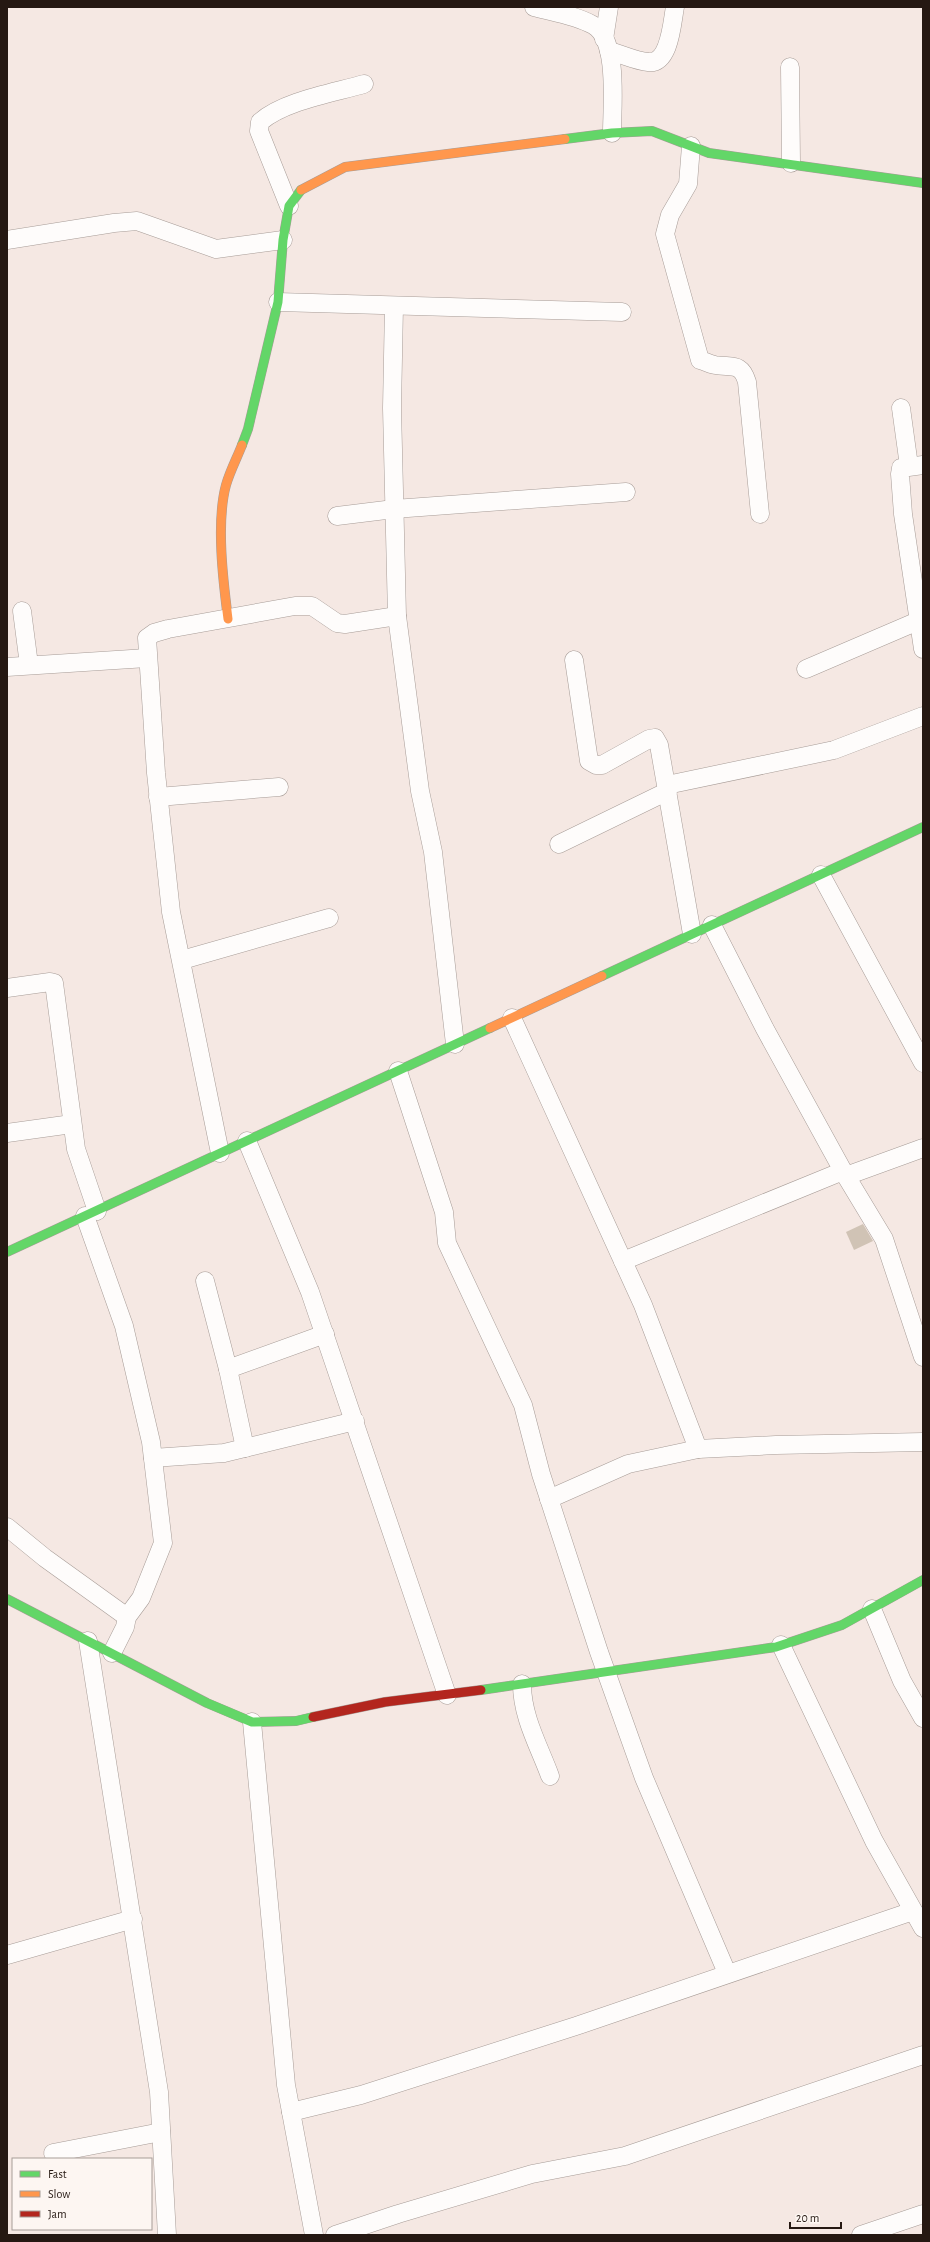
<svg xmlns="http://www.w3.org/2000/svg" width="930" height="2242" viewBox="0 0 930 2242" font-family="'Alegreya Sans',sans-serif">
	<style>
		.building { fill: #d0c3b5 }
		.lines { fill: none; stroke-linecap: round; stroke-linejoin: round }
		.street-casing { stroke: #a79c97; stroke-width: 19 }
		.fast-casing { stroke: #a79c97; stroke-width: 10 }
		.slow-casing { stroke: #a79c97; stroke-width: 10 }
		.jam-casing { stroke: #a79c97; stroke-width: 10 }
		.street { stroke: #fefcfb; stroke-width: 18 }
		.fast { stroke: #63d668; stroke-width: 9 }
		.slow { stroke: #ff974d; stroke-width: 9 }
		.jam { stroke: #b3261e; stroke-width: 9 }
	</style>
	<rect width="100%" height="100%" fill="#f5e8e3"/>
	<!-- building -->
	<path class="building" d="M863,1224l10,17 -19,9 -8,-18z"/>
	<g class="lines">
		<defs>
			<g id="street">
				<path d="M534,7c18,5 41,8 59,18 26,14 19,81 19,108"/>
				<path d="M604,39l5,-32"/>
				<path d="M609,51c13,3 26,10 39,11 22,3 24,-40 27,-55"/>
				<path d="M790,67l1,96"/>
				<path d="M691,146l-3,38 -18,31 -5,19 35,126c4,1 10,4 15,5 17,3 26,-3 32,17l13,132"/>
				<path d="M289,206l-30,-75 1,-9c24,-21 73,-29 104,-38"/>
				<path d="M7,240l107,-17 23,-2 79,28 67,-9"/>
				<path d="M278,302l344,10"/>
				<path d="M394,306l-2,102 5,208 23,175 13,61 22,192"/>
				<path d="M901,408l8,58"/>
				<path d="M923,465l-22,3 -1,6 3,40 20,135"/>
				<path d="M337,516l57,-7 232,-17"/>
				<path d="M22,611l7,54"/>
				<path d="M574,660l15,101 7,4h6l47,-26 6,-1 4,7 33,189"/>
				<path d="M7,667l140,-9"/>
				<path d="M806,669l112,-48"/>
				<path d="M667,785l167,-35 89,-34"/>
				<path d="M158,797l121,-10"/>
				<path d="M559,844l109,-53"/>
				<path d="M821,875l102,188"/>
				<path d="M182,960l147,-42"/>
				<path d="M7,988l43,-6 4,1 22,166 21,62"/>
				<path d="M512,1018l131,287 55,144 -70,15 -79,35"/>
				<path d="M398,1071l46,141 3,31 76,162 18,69 58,178 45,126 83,195"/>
				<path d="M7,1133l65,-9"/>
				<path d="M247,1141l63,151 137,403"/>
				<path d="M220,1153l-49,-241 -15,-139 -9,-135 7,-5 14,-4 127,-23h17l25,17 8,1 52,-8"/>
				<path d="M843,1171l3,5 77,-28"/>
				<path d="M846,1176l38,63 39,118"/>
				<path d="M85,1216l39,110 27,116 12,101 -22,55 -14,19 -2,10 -13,26"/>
				<path d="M623,1261l220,-90 -78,-142 -53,-104"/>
				<path d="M205,1281l23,88 17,79"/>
				<path d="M228,1369l97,-35"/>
				<path d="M698,1449l78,-4 147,-3"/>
				<path d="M153,1458l71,-5 131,-32"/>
				<path d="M7,1527l38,31 82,59"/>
				<path d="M872,1609l30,72 21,37"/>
				<path d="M88,1641l71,451 8,143"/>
				<path d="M781,1645l93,196 49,87"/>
				<path d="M522,1684c0,33 17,62 28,92"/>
				<path d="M252,1722l34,363 28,150"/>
				<path d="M7,1955l126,-36"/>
				<path d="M291,2112l70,-17 215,-69 337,-115"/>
				<path d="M53,2153l108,-21"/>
				<path d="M335,2235l63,-21 134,-40 93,-18 298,-101"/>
				<path d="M861,2235l62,-21"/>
			</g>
			<g id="fast">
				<path d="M565,139l47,-6 40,-2 57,22 214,30"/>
				<path d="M242,445l6,-16 30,-127 5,-62 6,-34 12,-16"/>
				<path d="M602,976l321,-149"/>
				<path d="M7,1252l483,-224"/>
				<path d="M7,1599l200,104 45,19 44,-1 17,-4"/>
				<path d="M481,1690l295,-43 66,-22 81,-45"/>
			</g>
			<g id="slow">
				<path d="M301,190l44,-23 220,-28"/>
				<path d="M228,619c-5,-39 -12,-97 -2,-134 4,-14 11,-27 16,-40"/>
				<path d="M490,1028l112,-52"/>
			</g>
			<path id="jam" d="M313,1717l72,-15 96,-12"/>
		</defs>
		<!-- street casing -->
		<use href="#street" class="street-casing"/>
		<!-- fast casing -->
		<use href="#fast" class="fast-casing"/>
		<!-- slow casing -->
		<use href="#slow" class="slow-casing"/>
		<!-- jam casing -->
		<use href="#jam" class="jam-casing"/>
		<!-- street -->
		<use href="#street" class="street"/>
		<!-- fast -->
		<use href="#fast" class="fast"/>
		<!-- slow -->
		<use href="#slow" class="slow"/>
		<!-- jam -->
		<use href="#jam" class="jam"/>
	</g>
	<!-- border -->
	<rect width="930" height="2242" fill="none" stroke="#251812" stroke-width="16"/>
	<!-- legend -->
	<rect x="12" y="2158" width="140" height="72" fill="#fdf6f2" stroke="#a79d98"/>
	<rect x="20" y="2171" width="20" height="6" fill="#63d668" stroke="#a79d98"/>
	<text x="48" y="2178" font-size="12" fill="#251812">Fast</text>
	<rect x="20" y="2191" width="20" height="6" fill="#ff974d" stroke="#a79d98"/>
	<text x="48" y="2198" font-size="12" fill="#251812">Slow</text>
	<rect x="20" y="2211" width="20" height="6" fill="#b3261e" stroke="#a79d98"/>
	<text x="48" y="2218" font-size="12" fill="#251812">Jam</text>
	<!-- scale -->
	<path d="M790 2222v6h51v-6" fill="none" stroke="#251812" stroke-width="2"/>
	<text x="796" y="2222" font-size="12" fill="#251812" stroke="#fdf6f2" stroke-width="3" paint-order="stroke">20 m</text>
</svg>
